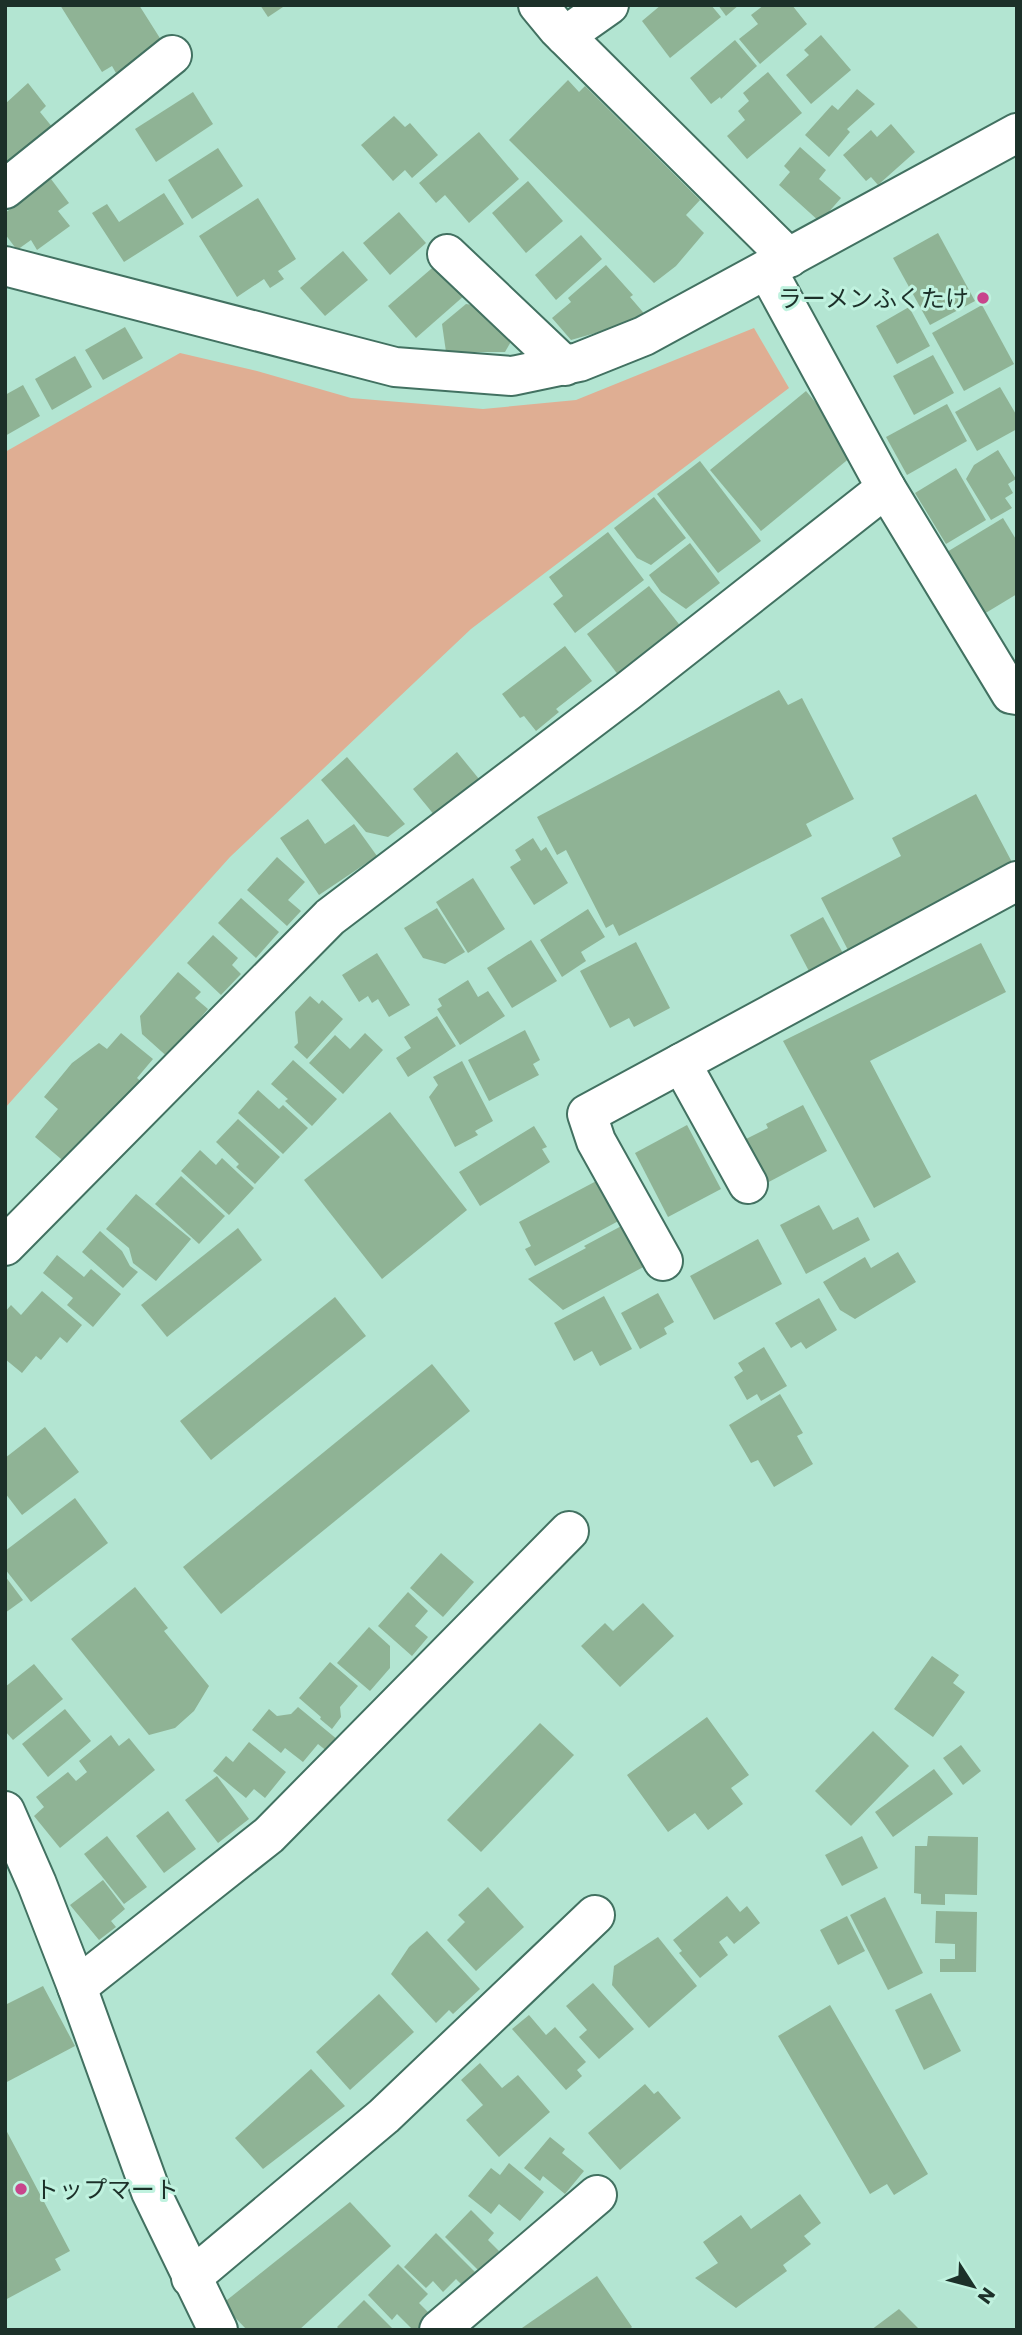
<svg xmlns="http://www.w3.org/2000/svg" width="1022" height="2335" viewBox="0 0 1022 2335" font-family="Poppins,'Noto Sans JP',sans-serif">
	<style>
		.green { fill: #dfae93 }
		.building { fill: #8fb395 }
		.lines { fill: none; stroke-linecap: round; stroke-linejoin: round }
		.minor-casing { stroke: #427161; stroke-width: 42 }
		.minor { stroke: #fff; stroke-width: 38 }
		.poi-dot { fill: #c8458c; stroke: #c0f2df; stroke-width: 2.5 }
		.labels { text-anchor: middle; dominant-baseline: central; stroke-width: 6; stroke-linejoin: round; paint-order: stroke }
		.poi-label { font-size: 24px; fill: #1c3029; stroke: #c0f2df; text-anchor: end }
	</style>
	<rect width="100%" height="100%" fill="#b3e5d2"/>
	<!-- green -->
	<path class="green" d="M754,328l35,60 -318,241 -241,228 -225,251v-656l175,-99 77,18 94,27 132,11 93,-9z"/>
	<!-- building -->
	<g class="building">
		<path d="M60,5h79l24,38 -47,30 -4,-7 -10,6z"/>
		<path d="M260,5h26l-18,12z"/>
		<path d="M661,5h50l10,12 -51,41 -28,-37z"/>
		<path d="M718,5h21l-13,11z"/>
		<path d="M764,5h28l15,19 -47,40 -21,-25 19,-15 -7,-9z"/>
		<path d="M821,35l30,35 -40,34 -25,-29 23,-20 -5,-5z"/>
		<path d="M735,40l22,26 -36,33 -1,-2 -9,7 -21,-26z"/>
		<path d="M768,72l34,41 -55,46 -20,-23 18,-16 -7,-9 11,-10 -6,-8z"/>
		<path d="M568,80l11,12 6,-6 115,114 -14,15 18,18 -28,33 -22,17 -145,-143z"/>
		<path d="M28,83l18,23 -6,6 13,16 -48,38v-62z"/>
		<path d="M857,89l18,15 -28,25 3,3 -21,25 -24,-22 27,-30 6,5z"/>
		<path d="M193,92l20,32 -57,38 -21,-33z"/>
		<path d="M394,116l11,11 5,-4 28,32 -26,23 -7,-8 -12,11 -32,-36z"/>
		<path d="M891,124l24,28 -37,33 -7,-8 -5,4 -23,-26 28,-25 6,7z"/>
		<path d="M479,132l40,47 -50,44 -24,-28 -9,8 -17,-20z"/>
		<path d="M800,147l26,23 -7,9 22,19 -21,24 -41,-37 11,-13 -6,-6z"/>
		<path d="M218,148l25,38 -51,33 -24,-39z"/>
		<path d="M51,179l18,24 -11,8 12,15 -33,24 -6,-10 -14,10 -12,-16v-21z"/>
		<path d="M528,181l35,40 -37,32 -34,-40z"/>
		<path d="M164,193l20,31 -60,38 -32,-49 15,-9 12,18z"/>
		<path d="M258,198l38,61 -18,12 6,8 -14,9 -6,-9 -27,18 -38,-61z"/>
		<path d="M399,212l27,31 -36,32 -27,-32z"/>
		<path d="M938,233l37,68 -45,24 -37,-67z"/>
		<path d="M581,235l21,24 -46,41 -21,-25z"/>
		<path d="M343,251l25,29 -43,36 -25,-28z"/>
		<path d="M438,263l27,32 -49,43 -28,-32z"/>
		<path d="M606,265l27,30 -3,2 18,21 -77,22 -19,-22 19,-16 -3,-4z"/>
		<path d="M466,304l27,4 23,25 -11,19h-59l-4,-28z"/>
		<path d="M982,305l32,59 -50,27 -32,-58z"/>
		<path d="M909,307l21,39 -33,18 -21,-38z"/>
		<path d="M125,327l18,31 -40,22 -18,-30z"/>
		<path d="M933,355l21,38 -40,22 -21,-39z"/>
		<path d="M75,356l17,31 -40,23 -17,-31z"/>
		<path d="M23,385l17,31 -35,20v-41z"/>
		<path d="M1000,387l17,29v13l-40,22 -22,-39z"/>
		<path d="M806,391l51,61 -96,79 -51,-61z"/>
		<path d="M947,404l20,37 -60,34 -21,-38z"/>
		<path d="M998,450l18,29 -8,5 5,9 -8,5 7,10 -21,12 -25,-41 8,-14z"/>
		<path d="M700,461l61,80 -43,32 -61,-79z"/>
		<path d="M956,468l30,52 -40,24 -31,-51z"/>
		<path d="M654,497l32,41 -35,27 -14,-7 -23,-30z"/>
		<path d="M1003,518l14,23v53l-38,23 -37,-62z"/>
		<path d="M608,532l36,48 -69,53 -22,-29 10,-8 -14,-19z"/>
		<path d="M690,543l30,40 -34,26 -25,-17 -12,-17z"/>
		<path d="M649,586l33,42 -63,48 -32,-42z"/>
		<path d="M565,646l27,35 -36,28 3,3 -23,19 -12,-15 -4,2 -18,-24z"/>
		<path d="M779,690l9,15 14,-7 52,101 -48,25 6,12 -193,100 -6,-12 -7,4 -40,-78 -9,5 -20,-38z"/>
		<path d="M457,752l22,27 -44,37 -22,-27z"/>
		<path d="M347,757l58,67 -17,13 -22,-5 -45,-52z"/>
		<path d="M976,794l38,72 -165,86 -28,-54 80,-42 -9,-18z"/>
		<path d="M308,819l17,25 29,-20 23,32 -58,39 -39,-57z"/>
		<path d="M533,838l8,13 5,-4 22,36 -34,22 -24,-38 11,-7 -6,-10z"/>
		<path d="M277,857l28,25 -17,18 13,11 -14,15 -40,-36z"/>
		<path d="M473,878l32,51 -37,24 -32,-51z"/>
		<path d="M241,898l38,34 -23,26 -38,-35z"/>
		<path d="M437,908l28,44 -20,12 -22,-6 -19,-30z"/>
		<path d="M588,909l17,28 -24,15 5,9 -24,16 -22,-37z"/>
		<path d="M823,917l22,40 -34,18 -21,-40z"/>
		<path d="M213,935l25,23 -6,7 9,9 -20,21 -34,-32z"/>
		<path d="M531,940l26,41 -45,27 -25,-40z"/>
		<path d="M636,942l34,66 -36,19 -5,-9 -19,10 -30,-57z"/>
		<path d="M981,943l25,49 -136,69 61,116 -57,31 -91,-167z"/>
		<path d="M377,953l33,52 -21,12 -11,-18 -6,4 -4,-7 -9,6 -17,-27z"/>
		<path d="M178,972l23,20 -6,6 13,11 -10,12 4,3 -31,36 -29,-26 -2,-18z"/>
		<path d="M468,980l10,17 10,-6 17,25 -45,29 -23,-36 5,-3 -4,-7z"/>
		<path d="M310,996l9,8 3,-4 21,19 -36,40 -13,-12 4,-4 -3,-31z"/>
		<path d="M437,1016l19,30 -48,31 -12,-19 15,-10 -7,-11z"/>
		<path d="M525,1030l15,30 -7,4 6,11 -50,26 -21,-41z"/>
		<path d="M121,1033l32,26 -16,19 9,8 -79,78 -32,-27 23,-28 -14,-12 28,-34 27,-20 8,6z"/>
		<path d="M365,1033l18,17 -40,44 -34,-31 26,-28 15,14z"/>
		<path d="M293,1060l44,39 -25,27 -27,-25 3,-2 -17,-15z"/>
		<path d="M462,1061l31,60 -18,10 3,4 -23,12 -26,-50 9,-12 -5,-8z"/>
		<path d="M258,1090l21,19 4,-4 25,23 -25,26 -45,-41z"/>
		<path d="M803,1105l24,46 -62,33 -23,-43 26,-13 -2,-4z"/>
		<path d="M390,1112l77,98 -85,69 -78,-99z"/>
		<path d="M238,1119l42,38 -25,27 -19,-17 3,-3 -23,-22z"/>
		<path d="M687,1125l34,64 -53,28 -33,-64z"/>
		<path d="M534,1126l13,21 -5,2 8,13 -70,44 -21,-34z"/>
		<path d="M200,1150l16,15 6,-7 32,30 -25,27 -48,-44z"/>
		<path d="M181,1176l44,40 -26,28 -44,-40z"/>
		<path d="M602,1178l22,40 -89,48 -10,-17 6,-3 -12,-24z"/>
		<path d="M136,1194l55,45 -35,42 -23,-18 -4,-15 -23,-19z"/>
		<path d="M819,1205l14,25 25,-13 12,23 -64,34 -26,-49z"/>
		<path d="M627,1223l22,41 -86,46 -35,-31 58,-31 -2,-2z"/>
		<path d="M238,1228l24,32 -95,77 -26,-32z"/>
		<path d="M100,1231l22,20 8,15 8,6 -15,16 -41,-36z"/>
		<path d="M758,1239l24,45 -68,36 -24,-44z"/>
		<path d="M898,1252l18,30 -61,37 -15,-9 -17,-28 42,-25 6,11z"/>
		<path d="M57,1255l27,22 7,-8 30,25 -28,33 -26,-22 6,-7 -30,-25z"/>
		<path d="M42,1291l40,34 -15,18 -7,-6 -19,23 -5,-4 -14,17 -17,-14v-47l6,-7 10,10z"/>
		<path d="M658,1293l16,29 -10,6 3,6 -27,15 -19,-36z"/>
		<path d="M604,1296l28,53 -32,17 -8,-15 -18,10 -20,-38z"/>
		<path d="M335,1297l31,39 -155,124 -31,-39z"/>
		<path d="M819,1298l18,32 -31,19 -5,-7 -10,6 -16,-25z"/>
		<path d="M764,1347l23,39 -26,15 -4,-7 -10,6 -13,-23 9,-6 -5,-8z"/>
		<path d="M432,1364l38,47 -249,203 -38,-47z"/>
		<path d="M780,1394l23,39 -6,3 16,28 -39,23 -16,-27 -7,3 -22,-38z"/>
		<path d="M45,1427l34,45 -57,43 -17,-22v-35z"/>
		<path d="M75,1498l33,45 -77,59 -26,-33v-18z"/>
		<path d="M441,1553l33,29 -31,35 -33,-29z"/>
		<path d="M5,1576l18,24 -18,13z"/>
		<path d="M135,1587l33,41 -4,3 45,55 -15,25 -19,17 -26,7 -78,-96z"/>
		<path d="M408,1592l20,19 -13,15 13,11 -16,19 -34,-30z"/>
		<path d="M643,1603l31,33 -54,51 -39,-41 24,-23 8,8z"/>
		<path d="M369,1627l21,19v22l-20,23 -33,-28z"/>
		<path d="M932,1656l27,19 -6,8 12,9 -32,45 -39,-28z"/>
		<path d="M330,1662l28,24 -18,21 1,10 -9,12 -12,-10 1,-2 -22,-19z"/>
		<path d="M34,1664l29,35 -50,41 -8,-9v-44z"/>
		<path d="M298,1707l40,33 -10,12 -10,-8 -15,18 -18,-14 -4,5 -29,-23 17,-21 8,7 14,-2z"/>
		<path d="M65,1709l26,32 -43,36 -26,-33z"/>
		<path d="M707,1717l42,58 -18,13 12,16 -35,26 -13,-17 -27,19 -41,-57z"/>
		<path d="M540,1723l34,32 -93,97 -34,-32z"/>
		<path d="M873,1731l36,35 -58,60 -36,-35z"/>
		<path d="M111,1735l8,11 10,-8 26,32 -95,78 -26,-32 10,-9 -8,-10 32,-25 8,9 11,-9 -8,-11z"/>
		<path d="M249,1742l37,30 -21,26 -11,-9 -8,9 -33,-27 13,-15 7,6z"/>
		<path d="M961,1745l20,26 -18,14 -20,-27z"/>
		<path d="M934,1769l19,25 -60,43 -18,-25z"/>
		<path d="M217,1776l32,43 -31,24 -33,-43z"/>
		<path d="M168,1811l28,38 -32,24 -28,-37z"/>
		<path d="M107,1836l40,51 -23,17 -40,-50z"/>
		<path d="M862,1836l16,32 -36,18 -17,-31z"/>
		<path d="M928,1836l50,1 -1,58 -32,-1v11l-24,-1v-10l-7,-1 1,-47h12z"/>
		<path d="M103,1880l22,29 -14,12 5,6 -17,13 -29,-35z"/>
		<path d="M488,1887l36,40 -48,44 -29,-31 18,-18 -7,-7z"/>
		<path d="M727,1896l13,16 7,-6 13,17 -26,21 -7,-8 -8,6 9,13 -28,23 -21,-25 3,-2 -9,-11z"/>
		<path d="M885,1897l38,76 -35,17 -38,-75z"/>
		<path d="M936,1911l41,1 -1,60h-36v-13h15v-15l-20,-1z"/>
		<path d="M847,1916l18,35 -27,14 -18,-35z"/>
		<path d="M427,1931l53,58 -27,25 -4,-4 -13,13 -45,-49 18,-27z"/>
		<path d="M658,1937l39,49 -48,42 -37,-43 2,-19z"/>
		<path d="M593,1983l41,46 -35,30 -20,-22 8,-7 -21,-24z"/>
		<path d="M43,1986l32,60 -70,37v-78z"/>
		<path d="M931,1993l30,58 -37,19 -29,-60z"/>
		<path d="M379,1994l35,38 -64,58 -34,-38z"/>
		<path d="M830,2005l98,169 -34,21 -7,-11 -17,10 -92,-158z"/>
		<path d="M529,2015l17,20 9,-8 31,35 -9,8 5,6 -16,14 -54,-61z"/>
		<path d="M480,2063l22,25 16,-13 32,37 -51,45 -33,-37 17,-15 -22,-25z"/>
		<path d="M311,2069l34,37 -82,63 -28,-31z"/>
		<path d="M645,2084l9,10 4,-3 23,27 -61,52 -32,-37z"/>
		<path d="M5,2128l65,123 -15,8 6,11 -56,30z"/>
		<path d="M550,2137l15,12 -3,4 22,18 -19,23 -22,-18 -3,5 -16,-13z"/>
		<path d="M509,2163l35,29 -24,29 -21,-17 -8,10 -23,-18 23,-28 9,7z"/>
		<path d="M800,2194l21,29 -17,13 7,8 -28,21 4,6 -51,37 -41,-30 23,-15 -15,-21 38,-27 10,14z"/>
		<path d="M350,2202l41,44 -92,84h-52l-25,-26z"/>
		<path d="M471,2210l23,23 -6,7 11,11 -20,20 -34,-34z"/>
		<path d="M436,2233l39,39 -13,13 -6,-6 -13,13 -10,-11 -7,7 -22,-21z"/>
		<path d="M398,2264l30,30 -9,9 12,12 -15,15h-3l-16,-16 -5,6 -24,-25z"/>
		<path d="M597,2276l35,51 -3,3h-106l-1,-2z"/>
		<path d="M364,2300l30,30h-54l-3,-3z"/>
		<path d="M899,2309l21,21h-49z"/>
	</g>
	<g class="lines">
		<defs>
			<g id="minor">
				<path d="M538,5l19,23 232,230"/>
				<path d="M565,36l44,-31"/>
				<path d="M5,189l167,-134"/>
				<path d="M447,254l118,112"/>
				<path d="M5,266l390,101 117,9 67,-14 65,-26 373,-203"/>
				<path d="M767,270l119,218 125,206 6,1"/>
				<path d="M681,1063l67,121"/>
				<path d="M5,1246l325,-329 298,-226 258,-203"/>
				<path d="M663,1261l-67,-120 -9,-27 430,-233"/>
				<path d="M5,1811l32,73 40,103 74,205 67,138"/>
				<path d="M77,1987l192,-152 300,-304"/>
				<path d="M191,2278l193,-162 211,-201"/>
				<path d="M439,2330l158,-135"/>
			</g>
		</defs>
		<!-- minor casing -->
		<use href="#minor" class="minor-casing"/>
		<!-- minor -->
		<use href="#minor" class="minor"/>
	</g>
	<!-- markers -->
	<g class="poi-dot">
		<circle cx="983" cy="298" r="7"/>
		<circle cx="21" cy="2189" r="7"/>
	</g>
	<g class="labels">
		<!-- poi labels -->
		<g class="poi-label">
			<text x="969" y="298">ラーメンふくたけ</text>
			<text x="35" y="2189" text-anchor="start">トップマート</text>
		</g>
	</g>
	<!-- border -->
	<rect width="1022" height="2335" fill="none" stroke="#1c3029" stroke-width="14"/>
	<!-- north arrow -->
	<g transform="translate(973 2286) rotate(126)" stroke="#c0f2df" stroke-width="5" paint-order="stroke">
	<path d="M0-5L12 26L0 18L-12 26Z" fill="#1c3029"/>
	<text y="-10" font-size="19" font-weight="bold" text-anchor="middle" fill="#1c3029">N</text>
	</g>
</svg>
